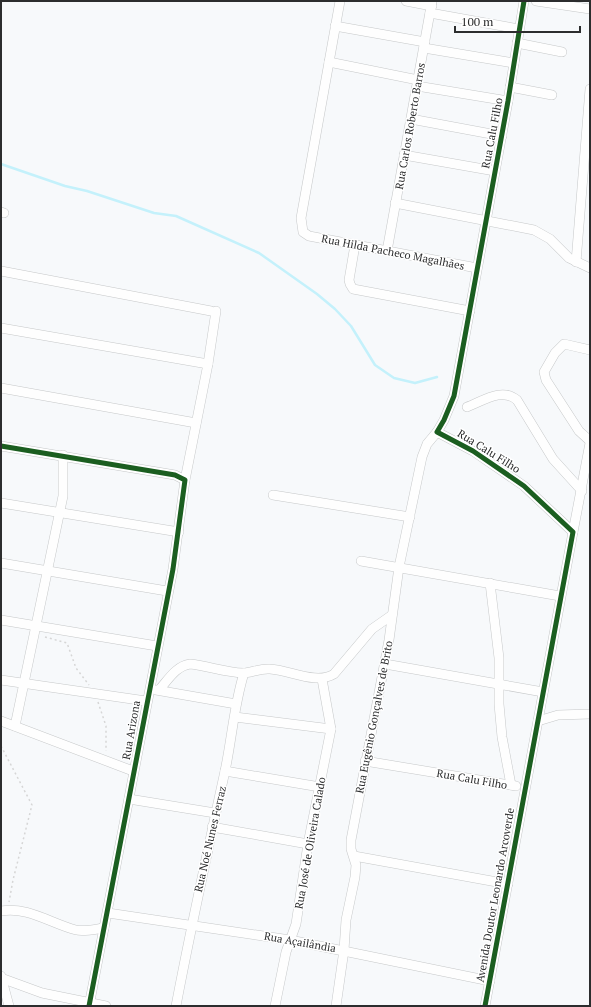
<svg xmlns="http://www.w3.org/2000/svg" width="591" height="1007" viewBox="0 0 591 1007" font-family="'PT Serif',serif">
	<style>
		.lines { fill: none; stroke-linecap: round; stroke-linejoin: round }
		.stream { stroke: #c4f1fb; stroke-width: 2.5 }
		.minor-casing { stroke: #c6c8c9; stroke-width: 10 }
		.path { stroke: #d6d6d6; stroke-width: 1.5; stroke-dasharray: 2 3; stroke-linecap: butt }
		.minor { stroke: #fefefe; stroke-width: 9 }
		.cycleway-casing { stroke: #fff; stroke-width: 8 }
		.cycleway { stroke: #1b5e20; stroke-width: 5 }
		.labels { text-anchor: middle; dominant-baseline: central; stroke-width: 3; stroke-linejoin: round; paint-order: stroke }
		.street-label { font-size: 11px; fill: #2c2d2e; stroke: #fff }
	</style>
	<rect width="100%" height="100%" fill="#f7f9fb"/>
	<g class="lines">
		<!-- stream -->
		<path class="stream" d="M1,164l64,22 22,5 67,22 22,3 83,37 58,41 18,15 16,17 24,39 19,13 21,5 22,-6"/>
		<defs>
			<g id="minor">
				<path d="M340,1l-39,217 2,14 6,4 168,32"/>
				<path d="M406,1l26,5"/>
				<path d="M536,1l54,8"/>
				<path d="M430,13l89,16"/>
				<path d="M335,26l90,16"/>
				<path d="M517,43l45,9"/>
				<path d="M424,48l90,15"/>
				<path d="M329,62l89,18"/>
				<path d="M417,86l91,15"/>
				<path d="M510,87l42,8"/>
				<path d="M411,119l91,17"/>
				<path d="M404,155l91,16"/>
				<path d="M395,203l139,27 16,9 19,19 21,10"/>
				<path d="M1,212l3,1"/>
				<path d="M355,245l-6,35 1,4 3,5 117,22"/>
				<path d="M387,251l45,-250"/>
				<path d="M576,262l14,-173"/>
				<path d="M1,271l210,40"/>
				<path d="M1,328l207,36"/>
				<path d="M590,350l-26,-6 -9,9 -11,19 2,8 33,51 11,10"/>
				<path d="M1,388l195,35"/>
				<path d="M467,407c16,-6 35,-20 50,-7l36,59 29,32"/>
				<path d="M1,446l174,29 10,5 -12,89 -84,437"/>
				<path d="M185,480l23,-116 8,-53"/>
				<path d="M273,495l137,22"/>
				<path d="M1,503l178,29"/>
				<path d="M573,532l17,-89"/>
				<path d="M361,561l199,35"/>
				<path d="M1,563l166,28"/>
				<path d="M490,583l9,75v46l3,33 9,48"/>
				<path d="M1,620l156,26"/>
				<path d="M385,664l158,28"/>
				<path d="M1,680l145,21"/>
				<path d="M156,690l80,14"/>
				<path d="M159,690c9,-10 17,-24 31,-26 18,2 35,8 53,9 8,0 17,-5 27,-4 20,1 46,16 64,5l38,-45 20,-14"/>
				<path d="M235,717l96,12"/>
				<path d="M1,721l132,50"/>
				<path d="M538,721l20,-6 32,-1"/>
				<path d="M15,726l48,-230v-41"/>
				<path d="M365,761l151,25"/>
				<path d="M225,771l95,16"/>
				<path d="M129,799l86,14"/>
				<path d="M212,827l96,17"/>
				<path d="M354,856l154,28"/>
				<path d="M1,911c26,-5 51,13 75,19 8,2 20,-1 28,-2"/>
				<path d="M108,913l182,27 200,41"/>
				<path d="M1,976l8,30"/>
				<path d="M1,978l41,15 64,13"/>
				<path d="M176,1006c15,-79 32,-157 49,-235 7,-33 9,-66 19,-98"/>
				<path d="M275,1006l11,-54 10,-28 12,-80 23,-115 -9,-50"/>
				<path d="M336,1006l8,-56 2,-30 9,-43 1,-12 -5,-16v-9l38,-200 10,-73 23,-110 5,-13 10,-12"/>
				<path d="M485,1006l88,-474 -49,-46 -51,-35 -36,-19 7,-12 10,-24 54,-295 16,-100"/>
			</g>
		</defs>
		<!-- minor casing -->
		<use href="#minor" class="minor-casing"/>
		<!-- path -->
		<g class="path">
			<path d="M45,637l22,6 9,25 13,17"/>
			<path d="M98,702l8,24v25"/>
			<path d="M1,746l31,59 -19,75 -4,22"/>
		</g>
		<!-- minor -->
		<use href="#minor" class="minor"/>
		<defs>
			<g id="cycleway">
				<path d="M1,446l174,29 10,5 -12,89 -84,437"/>
				<path d="M485,1006l88,-474 -49,-46 -51,-35 -36,-19 7,-12 10,-24 54,-295 16,-100"/>
			</g>
		</defs>
		<!-- cycleway casing -->
		<use href="#cycleway" class="cycleway-casing"/>
		<!-- cycleway -->
		<use href="#cycleway" class="cycleway"/>
	</g>
	<g class="labels">
		<!-- street labels -->
		<g class="street-label">
			<text transform="translate(410 126) rotate(-80)">Rua Carlos Roberto Barros</text>
			<text transform="translate(492 133) rotate(-79)">Rua Calu Filho</text>
			<text transform="translate(393 252) rotate(11)">Rua Hilda Pacheco Magalhães</text>
			<text transform="translate(489 451) rotate(32)">Rua Calu Filho</text>
			<text transform="translate(374 717) rotate(-79)">Rua Eugênio Gonçalves de Brito</text>
			<text transform="translate(131 730) rotate(-80)">Rua Arizona</text>
			<text transform="translate(472 779) rotate(10)">Rua Calu Filho</text>
			<text transform="translate(210 839) rotate(-77)">Rua Noé Nunes Ferraz</text>
			<text transform="translate(310 843) rotate(-80)">Rua José de Oliveira Calado</text>
			<text transform="translate(495 895) rotate(-80)">Avenida Doutor Leonardo Arcoverde</text>
			<text transform="translate(300 942) rotate(10)">Rua Açailândia</text>
		</g>
	</g>
	<!-- border -->
	<rect width="591" height="1007" fill="none" stroke="#2c2d2e" stroke-width="4"/>
	<!-- scale -->
	<path d="M455 26v6h125v-6" fill="none" stroke="#2c2d2e" stroke-width="2"/>
	<text x="461" y="26" font-size="12" fill="#2c2d2e" stroke="#ffffff" stroke-width="3" paint-order="stroke">100 m</text>
</svg>
